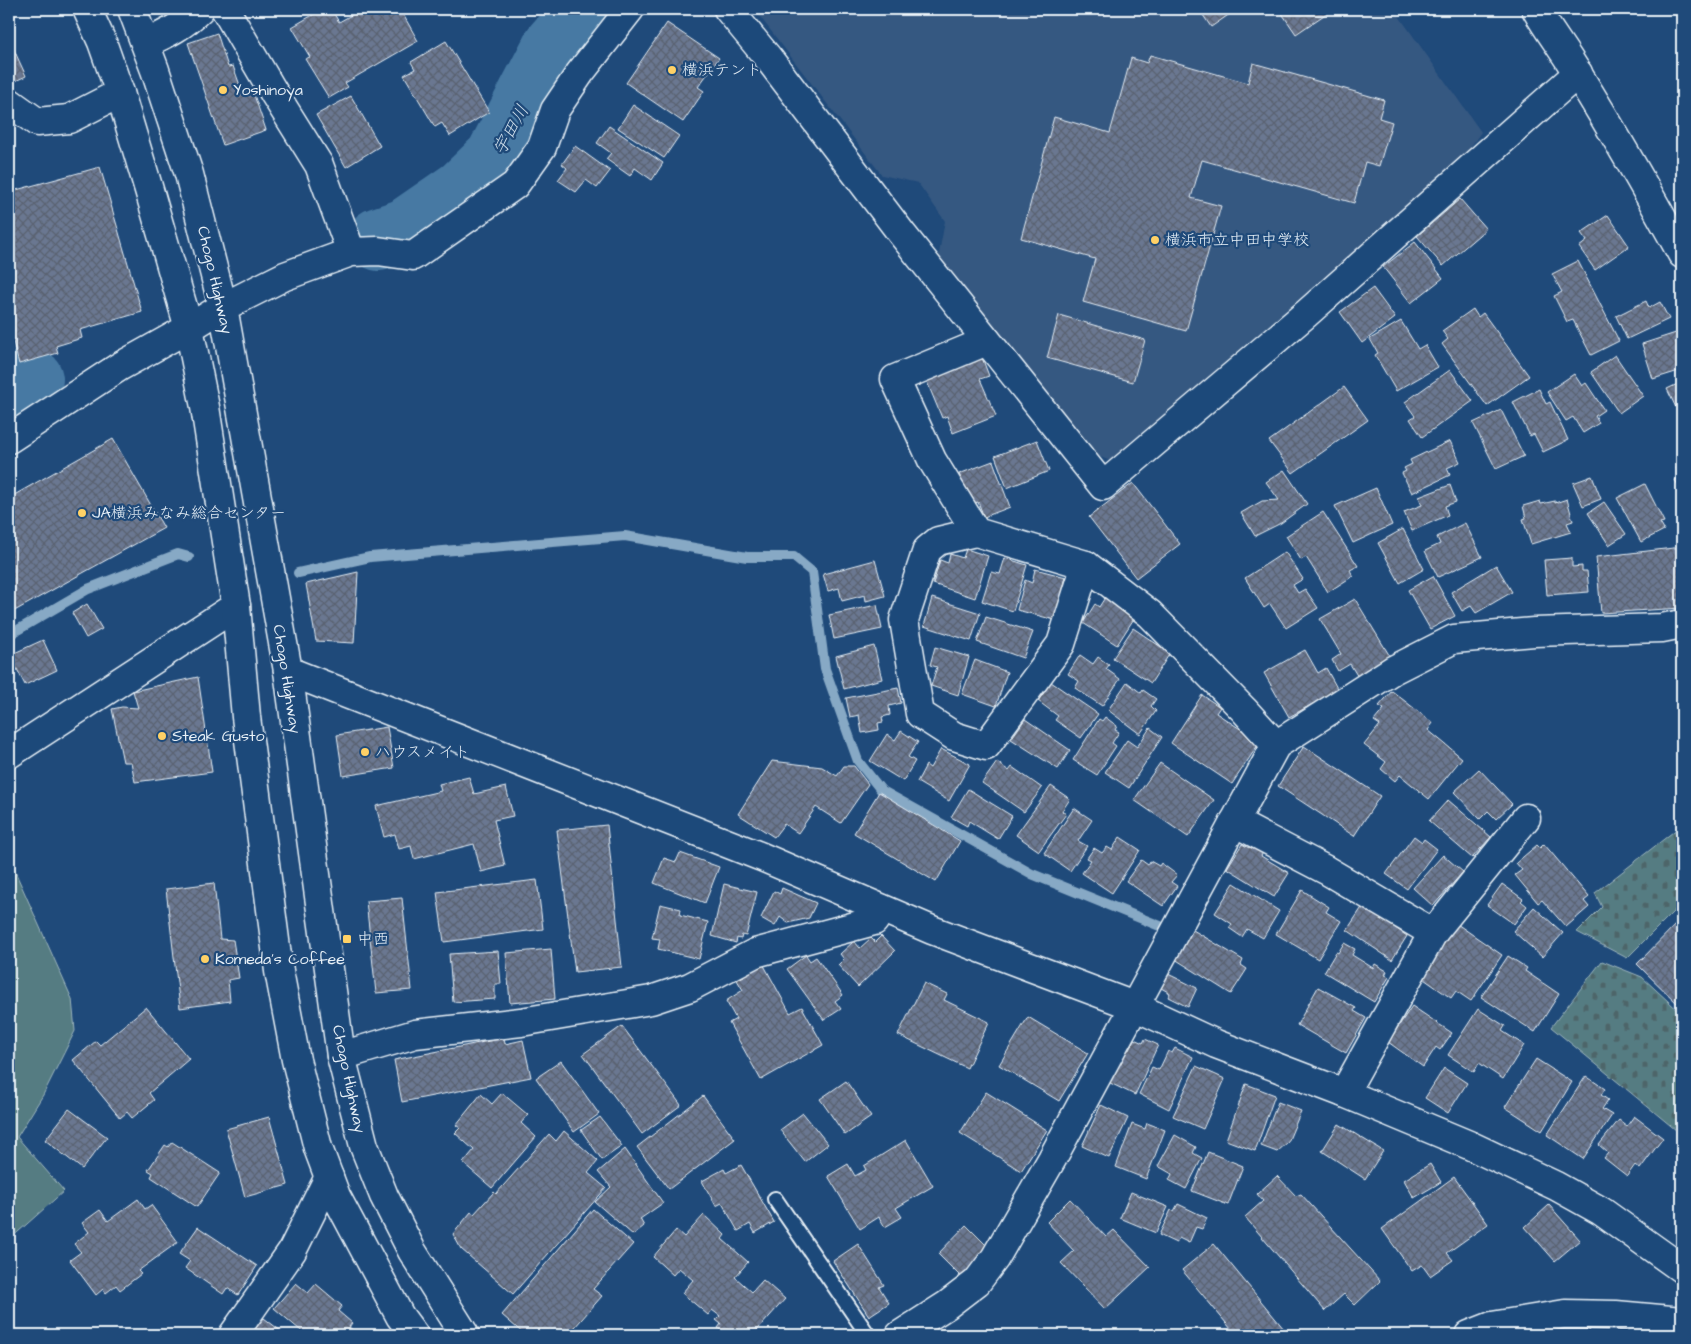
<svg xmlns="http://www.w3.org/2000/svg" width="1691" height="1344" viewBox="0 0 1691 1344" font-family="'Architects Daughter','Klee One',sans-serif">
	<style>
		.built { fill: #365881 }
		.green { fill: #557c82; stroke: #9eb6bd }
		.cemetery { fill: url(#cemetery-stones); stroke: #9eb6bd }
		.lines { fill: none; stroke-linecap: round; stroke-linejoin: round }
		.stream { stroke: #87a9c5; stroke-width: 10 }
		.river { stroke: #4679a3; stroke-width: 64 }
		.building { fill: url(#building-cross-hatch); stroke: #e8f1f8 }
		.service-casing { stroke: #e8f1f8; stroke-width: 18 }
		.minor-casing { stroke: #e8f1f8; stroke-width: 31 }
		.tertiary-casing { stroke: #e8f1f8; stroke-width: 31 }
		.primary-casing { stroke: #e8f1f8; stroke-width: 31 }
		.service { stroke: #1f4a7a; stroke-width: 14 }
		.minor { stroke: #1f4a7a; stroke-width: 28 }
		.tertiary { stroke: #1f4a7a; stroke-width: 28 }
		.primary { stroke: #1f4a7a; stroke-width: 28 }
		.poi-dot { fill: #ffd166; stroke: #1f4a7a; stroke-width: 2 }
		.labels { text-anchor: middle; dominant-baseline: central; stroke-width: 4.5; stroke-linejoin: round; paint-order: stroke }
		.poi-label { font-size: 16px; fill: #e8f1f8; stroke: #1f4a7a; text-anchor: start }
		.street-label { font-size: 16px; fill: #e8f1f8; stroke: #1f4a7a }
		.water-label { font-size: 18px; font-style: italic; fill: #d0dfeb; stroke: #1f4a7a }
	</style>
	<defs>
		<pattern id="cemetery-stones" width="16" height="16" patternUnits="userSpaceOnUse" patternTransform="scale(1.25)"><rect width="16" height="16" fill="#557c82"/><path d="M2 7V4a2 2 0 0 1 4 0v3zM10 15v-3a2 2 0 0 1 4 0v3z" fill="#4e6569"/></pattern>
		<pattern id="building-cross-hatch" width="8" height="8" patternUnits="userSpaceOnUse" patternTransform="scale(1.25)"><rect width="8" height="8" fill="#6b7791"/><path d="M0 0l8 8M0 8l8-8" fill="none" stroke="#5a6271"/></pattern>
	</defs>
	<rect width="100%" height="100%" fill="#1f4a7a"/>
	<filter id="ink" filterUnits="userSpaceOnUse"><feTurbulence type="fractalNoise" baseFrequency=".02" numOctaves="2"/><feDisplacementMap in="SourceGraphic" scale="10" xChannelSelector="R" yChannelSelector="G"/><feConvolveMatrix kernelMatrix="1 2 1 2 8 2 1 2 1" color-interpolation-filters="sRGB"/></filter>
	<g filter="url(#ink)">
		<!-- built -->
		<path class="built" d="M754,9h640l87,123 -19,27 -351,302 -19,-7 -154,-195 7,-38 -27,-38 -36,-8z"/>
		<!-- green -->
		<path class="green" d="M9,858l63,141 3,32 -32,64 -26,42 47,54 -55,49z"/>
		<!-- cemetery -->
		<g class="cemetery">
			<path d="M1682,825v78l-55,55 -50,-26 25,-25 -7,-14z"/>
			<path d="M1602,961l40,16 40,37v121l-131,-108z"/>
		</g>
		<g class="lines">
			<!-- stream -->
			<g class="stream">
				<path d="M298,573l72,-16 255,-21 122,21h47l18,15 13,97 33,92 23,29 151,84 128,52"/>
				<path d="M9,635l79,-46 90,-35 11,3"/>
			</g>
			<!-- river -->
			<g class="river">
				<path d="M379,239l27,-9 58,-40 33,-32 58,-112 32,-37"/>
				<path d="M9,392l22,-13"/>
			</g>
		</g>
		<!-- building -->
		<g class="building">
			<path d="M323,9h8l8,13 23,-13h38l18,32 -73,42 3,4 -19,11 -24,-39 5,-2 -18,-30z"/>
			<path d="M1199,9h38l-26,18z"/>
			<path d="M1279,9h54l-37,25z"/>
			<path d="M667,23l52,35 -21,29 6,4 -21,31 -57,-39z"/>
			<path d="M217,33l11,34 5,-1 9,25 10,-2 14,41 -43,15 -35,-102z"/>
			<path d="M9,39l17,37 -17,8z"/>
			<path d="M446,41l43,71 -39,24 -8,-13 -7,4 -31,-52 11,-6 -4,-7z"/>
			<path d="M1150,55l98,28 5,-20 131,37 -5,18 13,4 -13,44 -14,-4 -11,41 -152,-43 -11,38 30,8 -35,125 -103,-29 12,-43 -74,-21 33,-121 56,16 21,-75 16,5z"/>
			<path d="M351,96l29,50 -34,21 -30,-52z"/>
			<path d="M633,105l46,31 -15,22 -46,-30z"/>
			<path d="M609,126l54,37 -11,17 -17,-12 -5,8 -24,-17 5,-6 -14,-10z"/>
			<path d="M575,146l35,25 -13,17 -11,-8 -10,12 -18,-12 9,-12 -5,-4z"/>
			<path d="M100,167l42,145 -62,18 2,8 -26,8 2,7 -39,11 -10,-37v-135z"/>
			<path d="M1460,199l26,30 -43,37 -26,-30z"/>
			<path d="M1608,215l21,31 -34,24 -16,-23 8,-6 -6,-8z"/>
			<path d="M1415,242l28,36 -32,25 -28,-36z"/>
			<path d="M1578,261l41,80 -28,14 -18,-35 -6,2 -13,-26 8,-4 -10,-18z"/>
			<path d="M1373,288l22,30 -33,25 -22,-31z"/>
			<path d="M1646,301l3,7 11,-6 9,17 -42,20 -11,-23z"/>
			<path d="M1473,309l5,8 5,-4 46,63 -42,30 -45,-62 6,-5 -6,-8z"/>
			<path d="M1059,315l86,25 -12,42 -86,-24z"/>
			<path d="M1401,321l17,28 7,-4 13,22 -42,24 -21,-36 3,-2 -8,-14z"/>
			<path d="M1682,331v39l-29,9 -11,-35z"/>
			<path d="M981,355l8,21 -9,3 16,37 -43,17 -6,-17 -5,2 -17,-41z"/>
			<path d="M1615,355l28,41 -24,17 -28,-41z"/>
			<path d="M1450,370l23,31 -51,36 -12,-18 5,-3 -10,-14z"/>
			<path d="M1574,374l8,12 4,-3 18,27 -9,6 4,7 -16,10 -10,-16 -7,4 -19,-29z"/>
			<path d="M1682,382v38l-15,-31z"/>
			<path d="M1344,387l24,33 -75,53 -24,-32z"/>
			<path d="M1539,389l7,15 4,-2 18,38 -25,12 -9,-18 -4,2 -17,-34z"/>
			<path d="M1501,410l23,46 -28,13 -23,-46z"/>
			<path d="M113,439l51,89 -155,86v-116z"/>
			<path d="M1037,440l12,31 -42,17 -12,-32z"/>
			<path d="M1450,441l10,21 -13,6 3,7 -38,18 -10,-20 4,-2 -2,-3 8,-4 -2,-4z"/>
			<path d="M993,461l17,46 -26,10 -6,-15 -7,2 -12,-30z"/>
			<path d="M1682,464v28l-7,-12 6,-4 -5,-8z"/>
			<path d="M1284,470l23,34 -26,19 -26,13 -14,-23 21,-12 17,-1 -13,-18z"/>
			<path d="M1592,476l9,23 -18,7 -10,-23z"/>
			<path d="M1133,483l47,61 -44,34 -47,-61z"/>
			<path d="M1645,484l19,38 -4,1 4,7 -23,12 -24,-44z"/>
			<path d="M1450,485l6,17 -11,4 3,9 -36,16 -8,-19 18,-7 -3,-8z"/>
			<path d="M1376,488l16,37 -39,18 -18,-37z"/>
			<path d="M1567,499l6,22 -6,2 4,9 -40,12 -8,-25 3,-1 -3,-12 17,-5 1,3 14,-3v2z"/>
			<path d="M1604,502l22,32 -17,11 -21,-32z"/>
			<path d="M1323,512l35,54 -8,4 3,6 -25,16 -22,-35 -5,3 -15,-24z"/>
			<path d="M1465,523l17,34 -44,20 -13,-26 15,-7 -3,-7z"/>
			<path d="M1403,529l21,40 -24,14 -22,-40z"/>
			<path d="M1682,547v61l-81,5 -5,-56z"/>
			<path d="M966,549l22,7 -13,42 -42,-14 7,-24 8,3 2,-9 13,4z"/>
			<path d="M1285,552l18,27 -10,6 5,8 7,-4 13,19 -32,20 -16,-24 -6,4 -19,-30z"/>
			<path d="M1005,558l22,7 -14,46 -31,-10 9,-29 9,2z"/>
			<path d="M1572,558v9l10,-1v5h5l2,21 -42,3 -3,-35z"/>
			<path d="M875,560l10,36 -19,5 -1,-6 -23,6 -3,-13 -11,3 -5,-17z"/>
			<path d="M1496,565l16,27 -36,21 -5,-7 -9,5 -11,-19z"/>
			<path d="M1035,569l31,8 -11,43 -38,-10 8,-30 7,3z"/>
			<path d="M358,572l-4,71 -38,-2 -10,-57z"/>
			<path d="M1433,576l22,40 -25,13 -22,-39z"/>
			<path d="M1106,596l29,21 -18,28 -34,-22 12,-19 4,3z"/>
			<path d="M932,598l48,15 -9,28 -47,-15z"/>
			<path d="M1355,599l36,59 -33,19 -8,-13 -12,7 -6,-11 9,-6 -21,-35z"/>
			<path d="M87,604l15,25 -16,9 -14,-25z"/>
			<path d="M877,605l5,24 -48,10 -5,-24z"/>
			<path d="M986,617l47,15 -10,26 -46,-16z"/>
			<path d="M1133,628l37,25 -19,30 -38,-25z"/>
			<path d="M43,640l14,30 -32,15 -15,-30z"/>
			<path d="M874,646l8,33 -38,10 -8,-33z"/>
			<path d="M935,647l34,10 -11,38 -27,-9 6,-19 -7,-2z"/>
			<path d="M1305,650l13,23 8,-5 12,22 -49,27 -25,-44z"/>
			<path d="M1080,655l13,9 5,-7 11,8 -3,4 14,10 -18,27 -27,-18 4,-7 -11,-7z"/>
			<path d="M975,660l32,12 -11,34 -34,-12z"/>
			<path d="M198,677l14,95 -77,10 -4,-20h-8l-11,-53 10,-2 16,1 -5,-17z"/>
			<path d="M1051,682l47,32 -17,24 -26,-18 3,-4 -20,-15z"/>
			<path d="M1127,682l14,11 2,-3 13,9 -5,7 5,5 -16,23 -32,-24z"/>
			<path d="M898,688l3,15 -12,3 1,9 -8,2 1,5 -5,1 1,7 -17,3 -3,-18 -9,2 -4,-19z"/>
			<path d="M1392,691l41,32 -5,7 34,28 -33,41 -29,-24 -5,6 -14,-12 5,-7 -22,-17 16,-20 -6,-4 10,-12 -5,-3z"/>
			<path d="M1202,695l18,12 -4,6 44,29 -28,42 -61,-41z"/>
			<path d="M1105,717l12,9 -2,4 4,2 -7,11 4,3 -19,29 -24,-15 26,-41 3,2z"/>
			<path d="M1025,719l45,31 -12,19 -47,-30z"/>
			<path d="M387,727l7,41 -51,8 -6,-41z"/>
			<path d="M1150,728l12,9 -33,51 -24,-16 22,-32 10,7z"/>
			<path d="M901,731l17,11 -10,15 7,4 -12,20 -33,-20 17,-27 8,6z"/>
			<path d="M1304,746l76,50 -26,40 -76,-50z"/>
			<path d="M941,749l29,15 -21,37 -32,-19 9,-17 4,3z"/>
			<path d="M772,761l50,6 15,9 7,-10h10l14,18 -27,39 -25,-16 -18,26 -14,-9 -10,13 -36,-23z"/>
			<path d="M997,762l12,9 3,-4 30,21 -18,24 -42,-29z"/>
			<path d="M1160,763l54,37 -26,37 -54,-37z"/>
			<path d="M1479,769l33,35 -16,15 -8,-8 -8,8 -26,-27z"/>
			<path d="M469,777l5,17 32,-7 7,29 -19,4 11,46 -24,6 -7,-28 -60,15 -3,-13 -12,3 -4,-15 -11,3 -8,-31 65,-15 -2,-7z"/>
			<path d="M1051,786l19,13 -8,12 4,3 -27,37 -23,-16z"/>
			<path d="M968,789l44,27 -14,23 -29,-18 -2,5 -16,-9z"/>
			<path d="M879,792l81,49 -24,41 -82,-49z"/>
			<path d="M1448,800l43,37 -19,21 -43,-37z"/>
			<path d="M1074,808l18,12 -14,21 9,5 -17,25 -26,-18z"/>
			<path d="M607,825l15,142 -47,5 -18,-142z"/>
			<path d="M1414,836l8,6 2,-3 13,10 -30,40 -21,-15z"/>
			<path d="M1120,837l20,13 -28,43 -30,-20 9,-13 -4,-2 7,-10 8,5 5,-6 5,3z"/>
			<path d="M1252,843l12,8 -3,5 28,17 -15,24 -47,-29 15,-24 7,4z"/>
			<path d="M1544,844l45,53 -5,4 5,6 -23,20 -24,-27 -4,3 -23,-28 7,-5 -6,-7 21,-18 3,3z"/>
			<path d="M680,853l39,14 -14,36 -51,-20 10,-25 12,4z"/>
			<path d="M1443,855l20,17 -30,34 -20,-18z"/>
			<path d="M1141,860l7,5 2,-4 9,5 2,-3 16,12 -6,7 6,4 -14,20 -37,-25z"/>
			<path d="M537,880l6,49 -99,13 -7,-50z"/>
			<path d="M214,883l6,56 13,1 6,38 -11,2 2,21 -50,7 -14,-119z"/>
			<path d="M1234,883l45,28 -16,27 -16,-9 -5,8 -13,-9 3,-4 -17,-11z"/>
			<path d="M724,884l33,8 -11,44 -4,-1 -1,4 -4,-1 -1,5 -24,-7z"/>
			<path d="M1502,884l21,15 -2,2 6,5 -13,18 -27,-19z"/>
			<path d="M782,888l34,15 -7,15 -21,5 -8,-6 -5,9 -14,-8 13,-27 6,3z"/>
			<path d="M1302,890l27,17 -3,5 15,9 -23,38 -42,-25z"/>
			<path d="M402,898l10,92 -36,3 -10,-92z"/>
			<path d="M660,904l21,5 -1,6 28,7 -9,37 -41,-10 2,-10 -8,-1z"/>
			<path d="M1363,906l44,30 -15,24 -45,-30z"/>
			<path d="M1534,907l29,26 -21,24 -29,-26z"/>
			<path d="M1682,918v90l-45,-44z"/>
			<path d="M1457,924l45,31 -31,46 -15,-10 -5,7 -30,-21z"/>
			<path d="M1193,930l50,30 -2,5 6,4 -16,25 -56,-35z"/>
			<path d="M881,936l14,15 -37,36 -20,-22 6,-6 -4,-5 14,-13 6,7 11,-10 4,4z"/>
			<path d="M1344,943l11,6 -3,6 21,13 2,-4 12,7 -2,4 4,2 -15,25 -50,-30 12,-20 2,1z"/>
			<path d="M551,949l4,50 -45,4 -4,-50z"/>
			<path d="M498,951l3,33h-6v15l-42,3 -4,-48z"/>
			<path d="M806,955l4,6 6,-4 27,38 -8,6 6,8 -17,11 -37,-51z"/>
			<path d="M1508,956l19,12 -2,3 34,23 -24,38 -54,-35z"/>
			<path d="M760,958l30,55 12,-6 21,38 -62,35 -32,-57 7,-4 -10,-18 17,-11 -6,-10 7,-4 -3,-7z"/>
			<path d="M1168,974l29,14 -9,19 -20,-10 2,-4 -9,-5z"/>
			<path d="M924,983l23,11 -3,6 45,22 -22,46 -69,-33z"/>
			<path d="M1318,987l38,21 -2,3 12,7 -20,35 -49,-28z"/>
			<path d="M1412,1006l40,27 -12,17 -4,-3 -13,20 -35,-25z"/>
			<path d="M146,1007l43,52 -40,34 5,7 -22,18 -5,-6 -7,6 -47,-58 23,-19 4,4z"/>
			<path d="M1478,1009l27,17 -3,5 22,14 -21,34 -24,-16 -5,9 -26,-17z"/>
			<path d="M1028,1017l60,36 -29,48 -60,-36z"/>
			<path d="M622,1026l59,79 -39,29 -59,-80z"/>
			<path d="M504,1038l1,6 18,-4 8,37 -129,25 -8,-42z"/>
			<path d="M1134,1039l9,4 2,-4 13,6 -23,50 -27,-13 17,-34 4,2z"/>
			<path d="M1175,1048l18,9 -24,52 -30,-15 13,-27 7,3 9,-19 4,2z"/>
			<path d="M1536,1059l36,23 -30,49 -37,-24z"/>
			<path d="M561,1061l38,53 -25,18 -38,-54z"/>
			<path d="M1196,1066l29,13 -22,50 -30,-13z"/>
			<path d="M1444,1068l23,15 -19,30 -23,-15z"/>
			<path d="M1586,1076l19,13 -4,6 7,5 -6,9 10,6 -29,44 -36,-24z"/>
			<path d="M846,1081l25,36 -26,18 -25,-36z"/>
			<path d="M1246,1084l29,11 -20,56 -29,-11z"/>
			<path d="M986,1092l61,38 -26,41 -61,-38z"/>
			<path d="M502,1093l26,22 -7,8 15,14 -44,51 -29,-25 11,-13 -19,-17 5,-5 -4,-3 25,-31 11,10z"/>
			<path d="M703,1096l32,43 -66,50 -32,-42z"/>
			<path d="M1278,1102l23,9 -13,31 -11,10 -16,-6z"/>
			<path d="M1101,1105l27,13 -19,40 -27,-12z"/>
			<path d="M69,1109l38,28 -25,32 -37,-29z"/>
			<path d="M803,1113l25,31 -23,18 -25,-32z"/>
			<path d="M1634,1116l29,22 -23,31 -5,-4 -8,11 -23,-18 4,-5 -9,-8 20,-25 8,6z"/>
			<path d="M269,1117l19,68 -43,12 -19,-68z"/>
			<path d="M600,1117l22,29 -20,14 -21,-30z"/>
			<path d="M1147,1123l18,7 -19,49 -30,-12 16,-43 13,5z"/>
			<path d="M1339,1124l44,27 -18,28 -43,-28z"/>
			<path d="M564,1131l34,30 -10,12 18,15 -93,106 -52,-45 -8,-15 18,-22 3,2 20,-22 2,2 53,-60 7,7z"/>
			<path d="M1175,1135l21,12 -3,6 9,5 -16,31 -17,-9 3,-6 -14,-8z"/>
			<path d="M906,1140l27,46 -37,22 6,9 -17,10 -6,-10 -19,12 -32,-53 20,-12 7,12 11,-6 -2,-4z"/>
			<path d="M172,1142l48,31 -23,34 -46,-30 2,-4 -5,-3 17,-25 3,2z"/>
			<path d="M625,1149l38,54 -23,16 4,7 -11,9 -38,-33 16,-15 -13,-15z"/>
			<path d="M1208,1152l35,14 -15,39 -36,-14z"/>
			<path d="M1430,1164l11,18 -27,16 -10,-18z"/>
			<path d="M741,1165l33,57 -19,11 -5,-9 -12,7 -16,-28 -6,3 -14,-25 22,-12 2,4z"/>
			<path d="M1277,1176l19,20 5,-2 79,87 -25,24 -11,-11 -19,17 -80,-94 18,-16 -6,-7z"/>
			<path d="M1454,1177l34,47 -41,29 6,7 -23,16 -8,-11 -10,6 -30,-42z"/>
			<path d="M1131,1192l37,15 -12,26 -36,-15z"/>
			<path d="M138,1199l7,10 6,-4 27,37 -40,29 3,3 -21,16 -4,-5 -10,8 -3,-4 -7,6 -26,-35 11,-8 -7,-8 15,-12 -7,-9 18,-13 8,11z"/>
			<path d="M1070,1199l36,38 8,-7 36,37 -45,42 -44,-46 13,-12 -27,-29z"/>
			<path d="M1178,1204l29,14 -5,11 -6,-2 -7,16 -10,-5 -3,5 -17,-8 12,-25 3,1z"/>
			<path d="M1549,1205l31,35 -25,21 -30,-34z"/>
			<path d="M593,1209l40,35 -40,45 9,7 -34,39h-43l-23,-20z"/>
			<path d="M704,1215l21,20 -3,4 26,23 -13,15 17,15 11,-12 22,19 -32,36h-27l-8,-7 3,-4 -5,-4 4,-4 -8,-6 -4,5 -26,-22 11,-13 -14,-12 -6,7 -20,-18 23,-27 8,7z"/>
			<path d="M966,1225l23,23 -28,29 -23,-23z"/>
			<path d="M198,1227l59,39 -19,29 -11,-7 -4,6 -38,-26 5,-7 -11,-7z"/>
			<path d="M858,1244l26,41 -5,2 10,16 -20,13 -36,-55z"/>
			<path d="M1214,1244l75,91h-53l-54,-65z"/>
			<path d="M296,1283l12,10 8,-9 26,22 -4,5 14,12 -3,4 10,8h-53l-32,-27z"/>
			<path d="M264,1318l22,17h-36z"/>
			<path d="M1590,1331v4h-37z"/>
		</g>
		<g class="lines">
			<defs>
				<path id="service" d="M775,1199l93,136"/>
				<g id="minor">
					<path d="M225,9l49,84 45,72 32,87"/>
					<path d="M728,9l41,50 133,175 201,252 203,-172 272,-241"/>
					<path d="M1536,9c13,23 30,44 43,67 36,58 70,118 103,178"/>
					<path d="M146,43c21,-9 38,-18 54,-34"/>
					<path d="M9,102l28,20 32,-3 51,-26"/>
					<path d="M189,328l34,-21 62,-31 66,-24 27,-1 35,5 102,-71 27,-38 13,-37 25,-37 50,-64"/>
					<path d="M987,341l-92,38 37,81 44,72 110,33 64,49 94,96 32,35"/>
					<path d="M976,532l-38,9 -11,9 -23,70 16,94 34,22 32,10 75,-102 25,-79"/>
					<path d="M288,671l474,186 170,73 202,76 82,38 128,49 125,52 87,41 45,25 81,58"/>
					<path d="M9,754l227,-148"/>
					<path d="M1234,822l92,48 107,63 -89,160"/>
					<path d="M1433,933l93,-115"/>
					<path d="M341,1056l74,-22 106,-12 130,-22 39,-13 65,-34 119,-32 8,-12"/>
					<path d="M233,1335l59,-84 37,-74"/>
					<path d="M900,1335l47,-30 30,-23 18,-24 57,-99 224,-414 117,-75 61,-31 80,-7 128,-4 20,-4"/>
					<path d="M1469,1335l23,-9 73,-12 51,1 66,6"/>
				</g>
				<path id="tertiary" d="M9,439l110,-72 70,-39"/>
				<g id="primary">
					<path d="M87,9l15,33 18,51 29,97 40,138 16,79 31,199 10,111 33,254 17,89 22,88 18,48 64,120 14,19"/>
					<path d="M132,9l23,61 34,104 34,133 65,364 53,385 23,90 20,50 28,55 53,84"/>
				</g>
			</defs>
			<!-- service casing -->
			<use href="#service" class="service-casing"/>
			<!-- minor casing -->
			<use href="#minor" class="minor-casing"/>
			<!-- tertiary casing -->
			<use href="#tertiary" class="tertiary-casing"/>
			<!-- primary casing -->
			<use href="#primary" class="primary-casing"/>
			<!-- service -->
			<use href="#service" class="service"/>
			<!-- minor -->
			<use href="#minor" class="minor"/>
			<!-- tertiary -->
			<use href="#tertiary" class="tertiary"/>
			<!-- primary -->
			<use href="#primary" class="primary"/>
		</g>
	</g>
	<!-- markers -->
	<g class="poi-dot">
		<circle cx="672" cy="70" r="5"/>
		<circle cx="223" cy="90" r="5"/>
		<circle cx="1155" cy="240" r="5"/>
		<circle cx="82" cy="513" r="5"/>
		<circle cx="162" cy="736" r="5"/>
		<circle cx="365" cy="752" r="5"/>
		<rect x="342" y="934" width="10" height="10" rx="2.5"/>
		<circle cx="205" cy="959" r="5"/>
	</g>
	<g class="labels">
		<!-- poi labels -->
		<g class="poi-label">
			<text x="682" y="70">横浜テント</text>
			<text x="233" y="90">Yoshinoya</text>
			<text x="1165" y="240">横浜市立中田中学校</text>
			<text x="92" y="513">JA横浜みなみ総合センター</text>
			<text x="172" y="736">Steak Gusto</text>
			<text x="375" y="752">ハウスメイト</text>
			<text x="357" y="939">中西</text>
			<text x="215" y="959">Komeda's Coffee</text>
		</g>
		<!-- street labels -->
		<g class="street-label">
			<text transform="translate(215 280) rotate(77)">Chogo Highway</text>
			<text transform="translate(287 679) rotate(81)">Chogo Highway</text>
			<text transform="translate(349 1079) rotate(78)">Chogo Highway</text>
		</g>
		<!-- water labels -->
		<g class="water-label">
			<text transform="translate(511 130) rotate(-61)">宇田川</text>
		</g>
	</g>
	<!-- margin -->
	<rect width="1691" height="1344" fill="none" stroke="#1f4a7a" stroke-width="30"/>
	<rect x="15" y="15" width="1661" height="1314" fill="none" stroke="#e8f1f8" stroke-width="2" filter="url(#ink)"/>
</svg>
